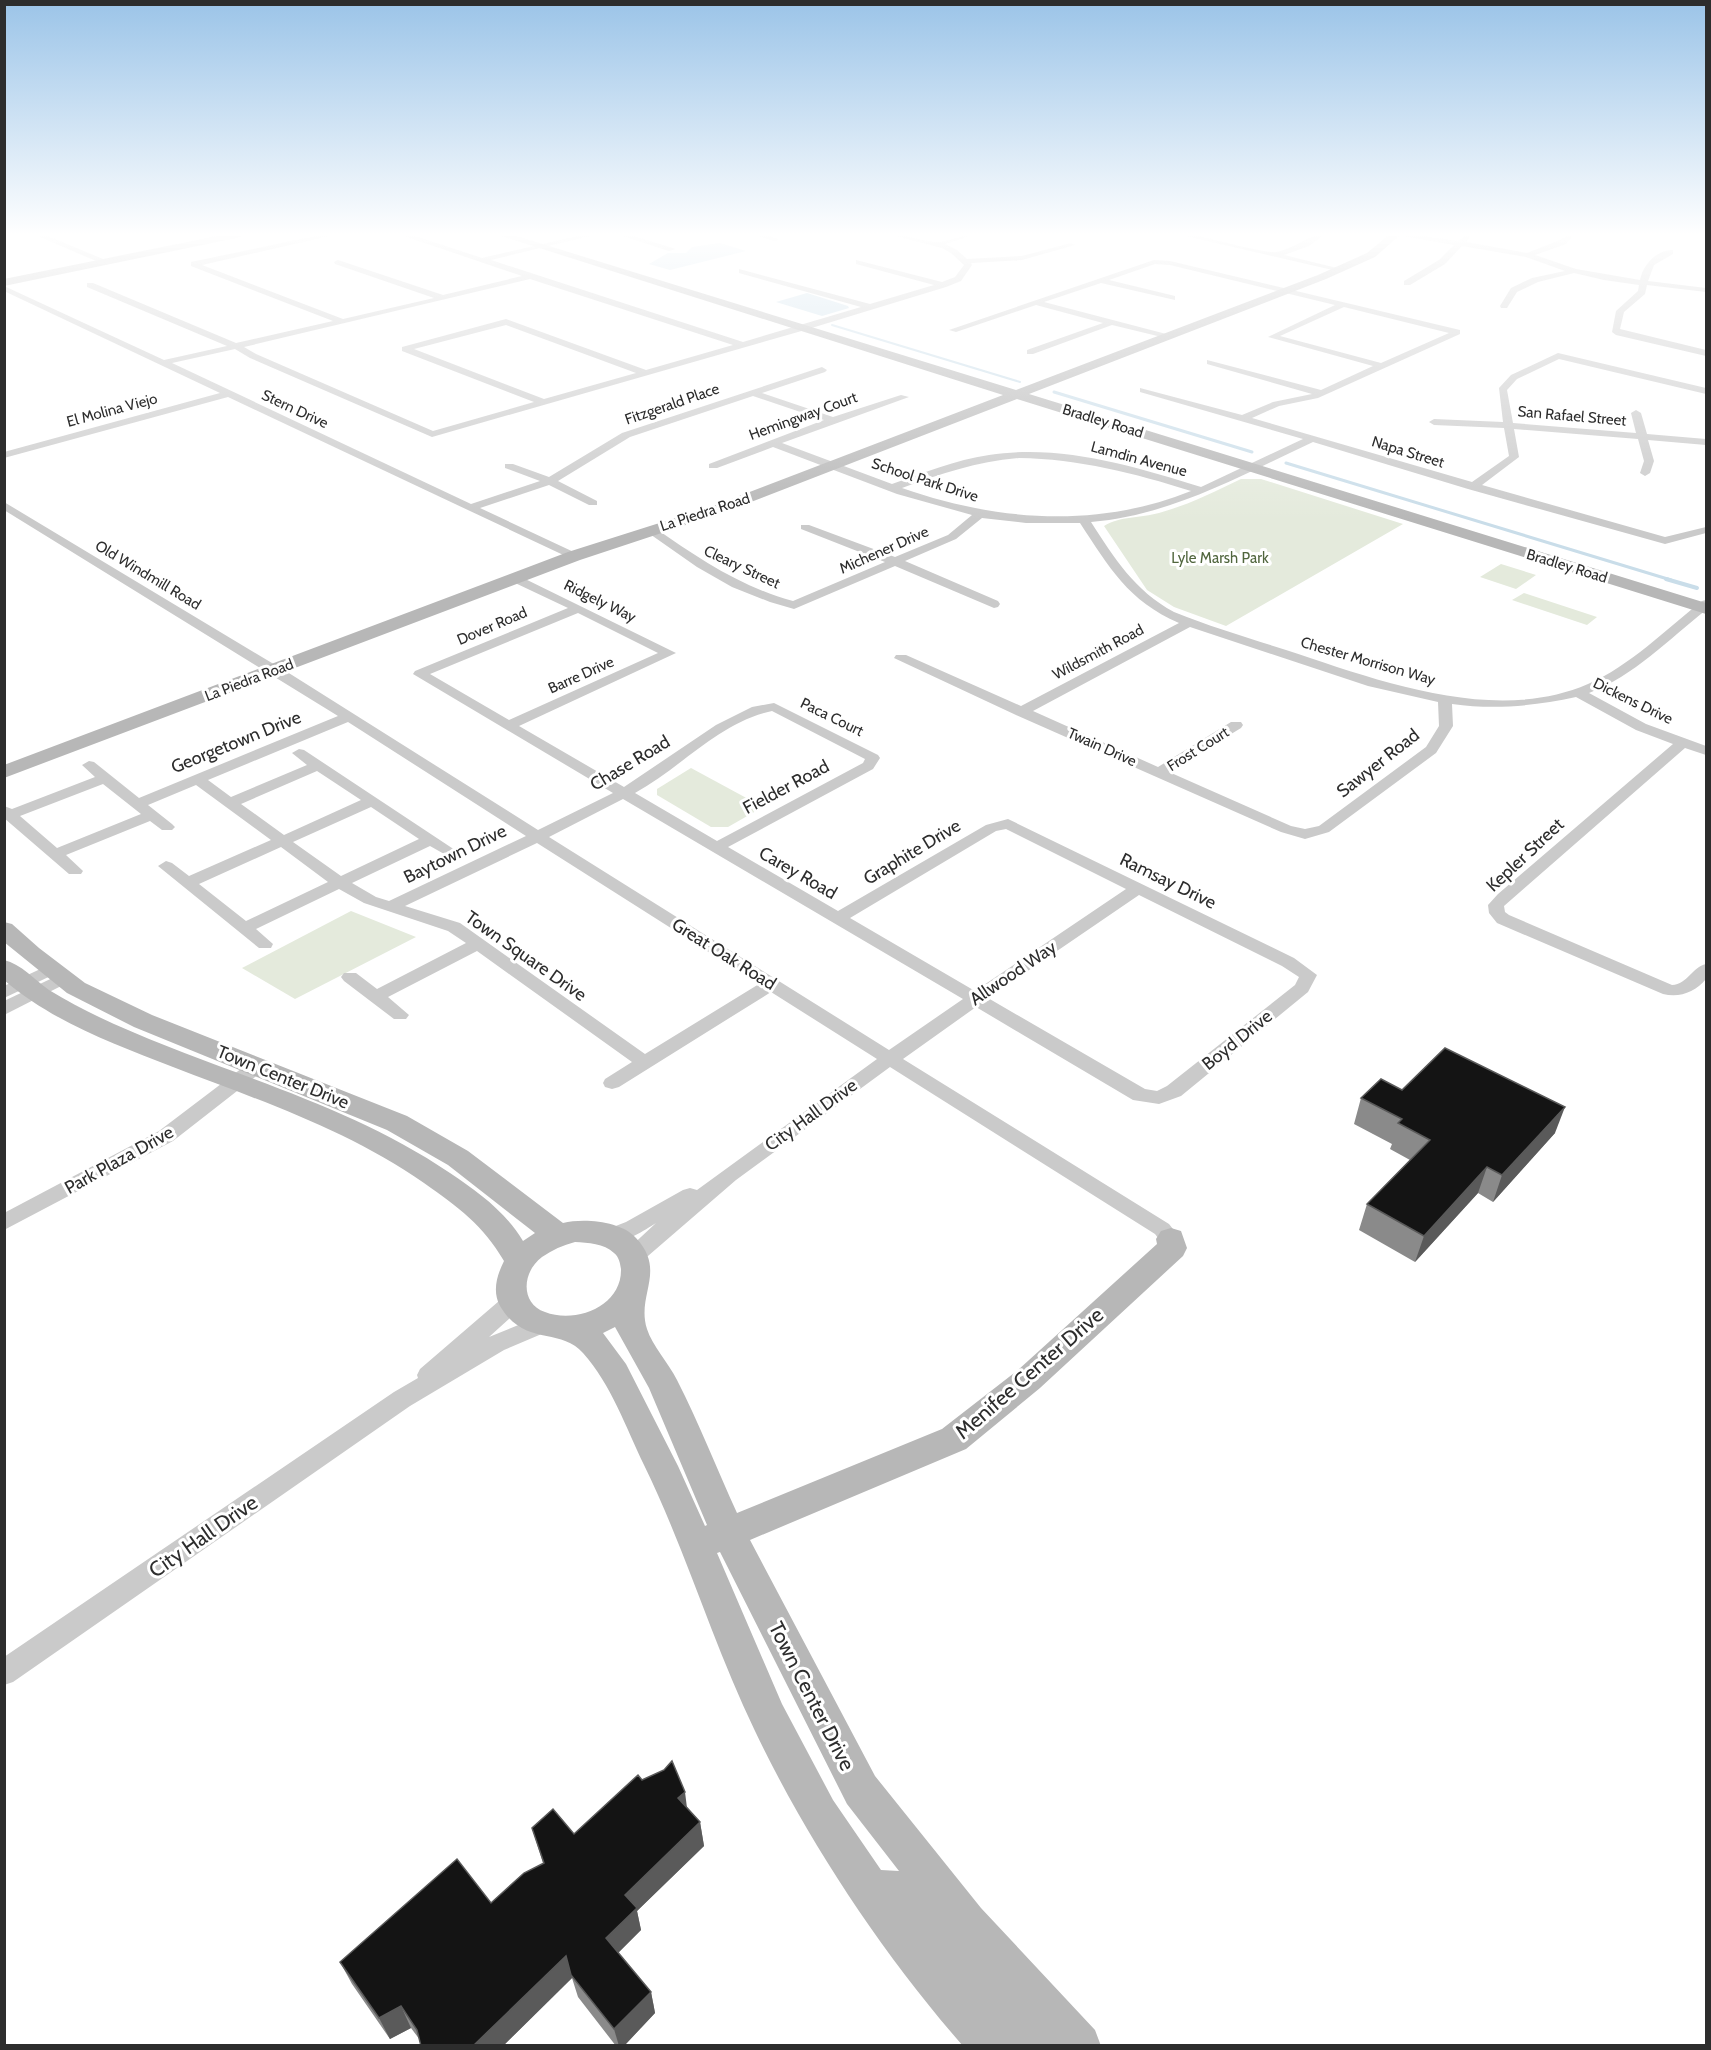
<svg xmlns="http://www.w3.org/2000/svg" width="1711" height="2050" viewBox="0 0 1711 2050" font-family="Cabin,sans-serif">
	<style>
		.green { fill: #e4eadc }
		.water { fill: #c9dde9 }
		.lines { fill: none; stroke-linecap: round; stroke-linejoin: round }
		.stream-far2 { stroke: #c9dde9; stroke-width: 2 }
		.stream-far1 { stroke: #c9dde9; stroke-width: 3 }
		.stream { stroke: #c9dde9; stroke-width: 4 }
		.street { fill: #cacaca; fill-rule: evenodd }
		.secondary { fill: #b7b7b7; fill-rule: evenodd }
		.wall { fill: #8a8a8a }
		.shaded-wall { fill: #5a5a5a }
		.building { fill: #141414; stroke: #5a5a5a; stroke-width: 1.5 }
		.labels { text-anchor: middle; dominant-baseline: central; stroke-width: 6; stroke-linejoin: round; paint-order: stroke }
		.far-street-label { font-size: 15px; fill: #2d2d2d; stroke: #fff }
		.far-park-label { font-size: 15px; fill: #51663e; stroke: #fff }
		.street-label { font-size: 18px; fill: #2d2d2d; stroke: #fff }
		.near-street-label { font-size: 21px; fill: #2d2d2d; stroke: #fff }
	</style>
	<rect width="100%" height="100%" fill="#fff"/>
	<!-- green -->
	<g class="green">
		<path d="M1241,479h20l142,45 -177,102 -52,-19 -27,-17 -43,-64c16,-10 37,-8 55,-13 29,-8 55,-21 82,-34z"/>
		<path d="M1501,564l35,11 -20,14 -36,-12z"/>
		<path d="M1524,593l73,24 -10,8 -75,-25z"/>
		<path d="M691,768l72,39 -35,20h-17l-54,-32v-6z"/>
		<path d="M351,911l65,26 -121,62 -53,-31z"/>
	</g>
	<!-- water -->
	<g class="water">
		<path d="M720,243l26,8 -76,19 -21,-6 19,-11h18l6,-6z"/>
		<path d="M807,293l41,13 1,2 -27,8 -46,-14z"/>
	</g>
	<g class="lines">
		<!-- stream-far2 -->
		<path class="stream-far2" d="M832,325l188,57"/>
		<!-- stream-far1 -->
		<g class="stream-far1">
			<path d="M1054,392l198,60"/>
			<path d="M1286,463l385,117"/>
		</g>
		<!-- stream -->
		<path class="stream" d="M1666,579l31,9"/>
		<!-- street -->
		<g class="street">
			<path d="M33,234h10l67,28 -7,2z"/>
			<path d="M325,234h13l-136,31 141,54 91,-21 -99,-34 -1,-2 4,-2 105,35 79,-19 -124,-42h11l73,24 104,-24h12l-107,26 252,82 118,-35 -122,-34v-4l131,35 64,-19 -78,-21v-4l86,22 13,-5 9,-12 -13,-12 -9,-5 -54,-14c17,0 35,8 49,8 13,0 25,-8 39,-8l-31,10 12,6 10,9 55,-3 49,-13 4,2 -53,15 -51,3 1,2 -11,16 -15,6 -141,43 -373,107 -182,-79 -15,-9 -63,14 299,141 69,-23 -35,-13v-4h8l36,13 73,-44 200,-66 5,3 -2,2 -63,21 71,24 68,-22 8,2 -127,46 110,41c32,-11 63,-24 97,-29 73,-11 143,11 212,32l102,-48 -163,-47v-4l102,27 31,-13 39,-8 -105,-30v-4l114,30 52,-24 -105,-29 67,-32 -165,-40 -15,-1 -46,16 66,16v4l-74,-17 -57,19 126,33v4l-58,-14 -79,29h-6v-4l76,-27 -67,-18 -80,27 -7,-2 205,-70 16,1 290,69v4l-142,64 -39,8 -27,12 220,64 37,-26 -5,-28 -70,-3 -5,-3 5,-3 69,3 -4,-34 12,-13 47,-22 148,35v6l-147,-35 -42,20 -10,11 6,33 123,10 -5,-20 5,-3 5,3 6,21 59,5v6l-58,-5 6,21 -4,12 -5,3 -5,-3 4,-12 -6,-22 -124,-10 5,28 -37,28 183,52 41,-10v6l-41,11 -197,-55 -155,-47c-73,34 -141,73 -222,80 23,36 44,69 83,90 37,15 75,26 112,38 91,30 208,75 302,34 42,-18 77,-54 114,-83l4,-1v10c-37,29 -72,66 -117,83l57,31 60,22v9l-21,-7 -181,158 1,6 4,3 163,70c16,-1 20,-18 34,-21v15c-11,13 -26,19 -43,15l-166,-71 -8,-10 -1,-8 10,-11 175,-150 -37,-14 -60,-33c-42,9 -81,13 -124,7l1,22 -17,27 -107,79 -24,7 -24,-7 -265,-117 -122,-57 2,-3h10l115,51 158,-83c-51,-22 -70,-56 -99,-100h-54l-44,-5 -26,21 -51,22 93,40 2,3 -2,3 -4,1 -99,-42 -101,43 -24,-7 -38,-15 -35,-20 -50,-35v-4h8c43,30 86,59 138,73l92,-39 -84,-33v-4h8l86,32 53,-22 24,-20 -75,-21 -124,-47 -56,21h-8v-4l115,-44 -71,-24 -123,41 -72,44 39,20v4h-8l-40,-20 -69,23 98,46v4l-4,2 -346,-163 -224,61v-6l216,-59 -216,-102v-5l160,74 63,-14 -140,-59v-4h6l143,60 97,-22 -142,-55v-4zM530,279l203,66 -87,25 -140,-51 -104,28v4l132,51 -101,29 -177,-77 -12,-7zM1344,307l105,26 -68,30 -101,-27zM506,325l130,48 -92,26 -130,-50zM1019,458c60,1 115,15 172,33 -94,38 -195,30 -289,-3 41,-15 74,-26 117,-30zM1190,627l178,59 70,16 1,24 -13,21 -107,79 -14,3 -14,-3 -122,-54 72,-44 2,-3 -2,-3h-10l-73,45 -125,-56z"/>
			<path d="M616,234h11l49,15 -7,2z"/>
			<path d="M751,234h12l16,5 -4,2z"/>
			<path d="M1177,234h13c15,3 76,20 87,18 16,-3 33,-18 48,-18l-16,12 -25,9 61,15 -4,2z"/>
			<path d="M1391,234h18l49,7 8,-6 4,2 -4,5 61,11 33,-13 8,-5 4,2 -6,7 -31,11 41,14 64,11c3,-15 16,-30 33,-30v4l-19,11 -6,16 58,7v4l-59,-7 -2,9 -21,18 -4,17 86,21v6l-90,-21 -4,-3 4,-21 22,-20 1,-6 -35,-5 -30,-7 -36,9 -21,10 -10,16h-6l-1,-2 11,-18 21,-10 33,-7 -39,-14 -64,-11 -17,18 -35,21h-6v-4l35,-21 15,-15z"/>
			<path d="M1699,234h7v2h-6z"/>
			<path d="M4,502l288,173 246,155 75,-37 -200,-119 2,-3 153,-63 -55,-26 -2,-3 6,-4 159,78 -157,73 105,61 92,-62 36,-18 22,-4 104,52 2,3 -7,11 -145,78 110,64 148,-86 22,-6 286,139 23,17 -9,17 -127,104 -22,8 -26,-4 -157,-93 -73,52 266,165 12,15 -3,5c-12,4 -16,-1 -23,-10l-265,-167 -154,113 -95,82 -7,2 -7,-2 -4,-6 4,-6 29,-27c-14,9 -37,24 -53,18l-3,-5 3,-5 23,-9 57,-32 7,-2 7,2 180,-131 -106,-67 -152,95 -7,2 -7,-2 -2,-4 2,-4 27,-17 -155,-111 -89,46 21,18 -3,4h-12l-50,-38 -3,-4 3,-4h12l21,16 89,-46 -18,-12 -84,-28 -25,-14 -83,40 17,15 -2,4h-12l-101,-82 8,-5 6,2 17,13 82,-36 -75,-55 -48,20 24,19 3,3 -3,3h-10l-12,-9 -84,34 17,16 -2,3h-12l-65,-56v-12l8,3 83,-32 -13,-12 7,-4 5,1 45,36 199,-82 -334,-206zM578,613l80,40 -149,67 -79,-46zM772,711l93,48 -2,4 -146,78 -82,-48c46,-25 84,-71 137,-82zM348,722l178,114 -137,65 -13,-4 -24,-14 78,-37 23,13 8,-5 -157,-104 -5,-1 -7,4 15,12 -76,32 -23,-17zM317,771l44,29 -77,35 -43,-31zM103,784l38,30 -84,34 -37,-32zM623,799l340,200 -74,51 -340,-213zM371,807l48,32 -78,37 -48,-34zM1006,829l120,60 -151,102 -125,-73 146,-87zM537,843l222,141 -114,70 -185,-131 -55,-17zM281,847l47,35 -82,39 -47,-37zM1139,895l143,71 17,11 -4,8 -128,101 -10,5 -12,-2 -157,-91z"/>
			<path d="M51,964l6,1 3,4 -3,4 -53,25v-12z"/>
			<path d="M63,973l6,1 3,4 -3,4 -65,33v-14z"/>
			<path d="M257,1060l7,2 2,4 -2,4 -91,71 -169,89v-17l155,-82 91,-69z"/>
			<path d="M514,1293l8,2 3,6 -3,6 -33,30 54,-22 8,3 3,6 -3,6 -47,20 -94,56 -397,276 -9,3v-28l390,-265 24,-14 -1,-3 3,-6 86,-74z"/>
		</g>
		<!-- secondary -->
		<g class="secondary">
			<path d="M227,234h19l-5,3 -237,49v-7z"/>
			<path d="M495,234h15l506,156 302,-115 49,-22 23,-19h11l-26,23 -49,22 -297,115 677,209v11l-689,-215 -292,113 -145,48 -576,218v-13l564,-213 145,-46 290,-111z"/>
			<path d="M4,922l8,2 27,24 46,35 67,32 255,101 61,35 95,72c21,-5 58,-2 73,15 31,33 0,57 11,91 5,16 22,35 30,51 22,43 40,89 60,133l205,-84 76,-59 139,-126 -1,-5 5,-8 10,-3 10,3 6,17 -4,8 -143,132 -74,61 -216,91 125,236 106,132 114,122 6,16h-138c-81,-93 -155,-204 -208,-315 -42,-87 -69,-180 -111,-266 -18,-37 -33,-81 -61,-112 -23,-26 -59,-6 -83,-47 -8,-15 -3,-31 4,-45 -21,-36 -46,-54 -80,-78 -76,-53 -165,-83 -251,-116 -59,-23 -120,-45 -169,-87v-20c17,4 31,20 45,30 21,13 43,24 65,34 112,50 233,79 336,149 28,19 55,38 73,68l12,-8 -87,-68 -61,-35 -253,-103 -67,-34 -63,-51zM575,1242c13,1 29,1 39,11 5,4 6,10 7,16 1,37 -45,55 -76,43 -25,-9 -23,-40 -3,-55 10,-7 21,-12 33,-15zM615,1327l34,61 58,137 -2,1 -27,-60 -52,-102 -23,-31zM720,1552l127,252 52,67 -18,-1 -48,-70 -51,-96 -65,-151z"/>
		</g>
	</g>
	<!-- wall -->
	<g class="wall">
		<path d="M1402,1090l153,43 -62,69 -15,-9 -63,69 -56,-32 8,-26 43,-44 -20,-11 2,-5 -38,-20 7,-26z"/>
		<path d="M642,1780l45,27 13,15 4,24 -67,65 4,19 -23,23 33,39 4,21 -31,33h-8l-38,-49 -6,-19 -69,68h-82l-1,-6 -9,-12 -21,11 -38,-55 -12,-22 151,-59 52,-40 -11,-35 42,6z"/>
	</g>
	<!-- shaded-wall -->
	<g class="shaded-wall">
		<path d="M1565,1107l-10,26 -62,69 9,-27z"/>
		<path d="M1487,1167l-9,26 -63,69 9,-26z"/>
		<path d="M685,1792l3,24 -10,-18z"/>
		<path d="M700,1822l4,24 -67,65 4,19 -30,30 -5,-22 19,-43z"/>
		<path d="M566,1956l6,22 -69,68h-30z"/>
		<path d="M651,1992l4,21 -31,33h-5l-5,-17z"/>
		<path d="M401,2006l10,22 -21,11 -11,-21z"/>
	</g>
	<!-- building -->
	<g class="building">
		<path d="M1445,1048l120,59 -63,68 -15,-8 -63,69 -57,-32 63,-64 -32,-17 4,-4 -41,-21 20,-19 21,11z"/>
		<path d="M672,1761l13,31 -7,6 22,24 -75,73 12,13 -31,30 45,54 -37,37 -43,-54 -5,-19 -93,90h-52l-4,-16 -16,-24 -22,12 -39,-56 117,-103 34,44 33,-30 20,-10 -12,-35 21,-19 21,25 64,-59 4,5 22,-10z"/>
	</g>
	<!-- sky -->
	<linearGradient id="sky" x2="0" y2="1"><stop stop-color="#9bc4e8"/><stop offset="0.45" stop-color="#fff"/><stop offset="1" stop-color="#fff" stop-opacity="0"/></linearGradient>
	<rect width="1711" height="521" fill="url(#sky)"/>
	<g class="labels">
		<!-- far-street labels -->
		<g class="far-street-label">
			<text transform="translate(672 404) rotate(-19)">Fitzgerald Place</text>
			<text transform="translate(295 409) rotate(25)">Stern Drive</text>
			<text transform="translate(112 410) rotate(-15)">El Molina Viejo</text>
			<text transform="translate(803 416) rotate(-20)">Hemingway Court</text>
			<text transform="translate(1572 416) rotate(5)">San Rafael Street</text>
			<text transform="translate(1103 421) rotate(17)">Bradley Road</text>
			<text transform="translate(1408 452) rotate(17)">Napa Street</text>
			<text transform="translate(1139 459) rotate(15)">Lamdin Avenue</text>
			<text transform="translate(925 480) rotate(18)">School Park Drive</text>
			<text transform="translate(705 512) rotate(-18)">La Piedra Road</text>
			<text transform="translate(884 550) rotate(-24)">Michener Drive</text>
			<text transform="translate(1567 566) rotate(17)">Bradley Road</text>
			<text transform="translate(742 567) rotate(25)">Cleary Street</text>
			<text transform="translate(148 575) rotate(31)">Old Windmill Road</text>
			<text transform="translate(600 601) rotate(26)">Ridgely Way</text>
			<text transform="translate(492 626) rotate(-23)">Dover Road</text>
			<text transform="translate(1098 652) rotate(-28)">Wildsmith Road</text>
			<text transform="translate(1368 661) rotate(16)">Chester Morrison Way</text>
			<text transform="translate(581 675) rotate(-24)">Barre Drive</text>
			<text transform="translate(249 680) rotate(-21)">La Piedra Road</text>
			<text transform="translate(1633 701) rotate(26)">Dickens Drive</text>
			<text transform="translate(832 717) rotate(26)">Paca Court</text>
			<text transform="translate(1102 747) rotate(24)">Twain Drive</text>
			<text transform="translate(1198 749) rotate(-32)">Frost Court</text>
		</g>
		<!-- far-park labels -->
		<g class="far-park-label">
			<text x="1220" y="558">Lyle Marsh Park</text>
		</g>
		<!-- street labels -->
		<g class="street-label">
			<text transform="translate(236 742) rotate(-22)">Georgetown Drive</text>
			<text transform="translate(630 763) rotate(-31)">Chase Road</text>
			<text transform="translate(1378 763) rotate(-38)">Sawyer Road</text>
			<text transform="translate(786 787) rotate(-28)">Fielder Road</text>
			<text transform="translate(912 852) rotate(-31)">Graphite Drive</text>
			<text transform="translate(455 854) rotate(-26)">Baytown Drive</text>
			<text transform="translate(1525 855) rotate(-43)">Kepler Street</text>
			<text transform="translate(798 873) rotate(30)">Carey Road</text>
			<text transform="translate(1168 881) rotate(26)">Ramsay Drive</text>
			<text transform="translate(724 954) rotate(32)">Great Oak Road</text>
			<text transform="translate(526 956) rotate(35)">Town Square Drive</text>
			<text transform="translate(1013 973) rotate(-34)">Allwood Way</text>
			<text transform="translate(1237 1040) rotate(-39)">Boyd Drive</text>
			<text transform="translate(283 1077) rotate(22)">Town Center Drive</text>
			<text transform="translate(811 1115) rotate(-36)">City Hall Drive</text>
			<text transform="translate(119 1160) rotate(-29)">Park Plaza Drive</text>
		</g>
		<!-- near-street labels -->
		<g class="near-street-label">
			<text transform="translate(1029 1373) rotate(-41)">Menifee Center Drive</text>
			<text transform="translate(203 1536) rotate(-35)">City Hall Drive</text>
			<text transform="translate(812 1696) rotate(63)">Town Center Drive</text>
		</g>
	</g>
	<!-- border -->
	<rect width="1711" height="2050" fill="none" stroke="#2d2d2d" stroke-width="12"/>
</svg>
